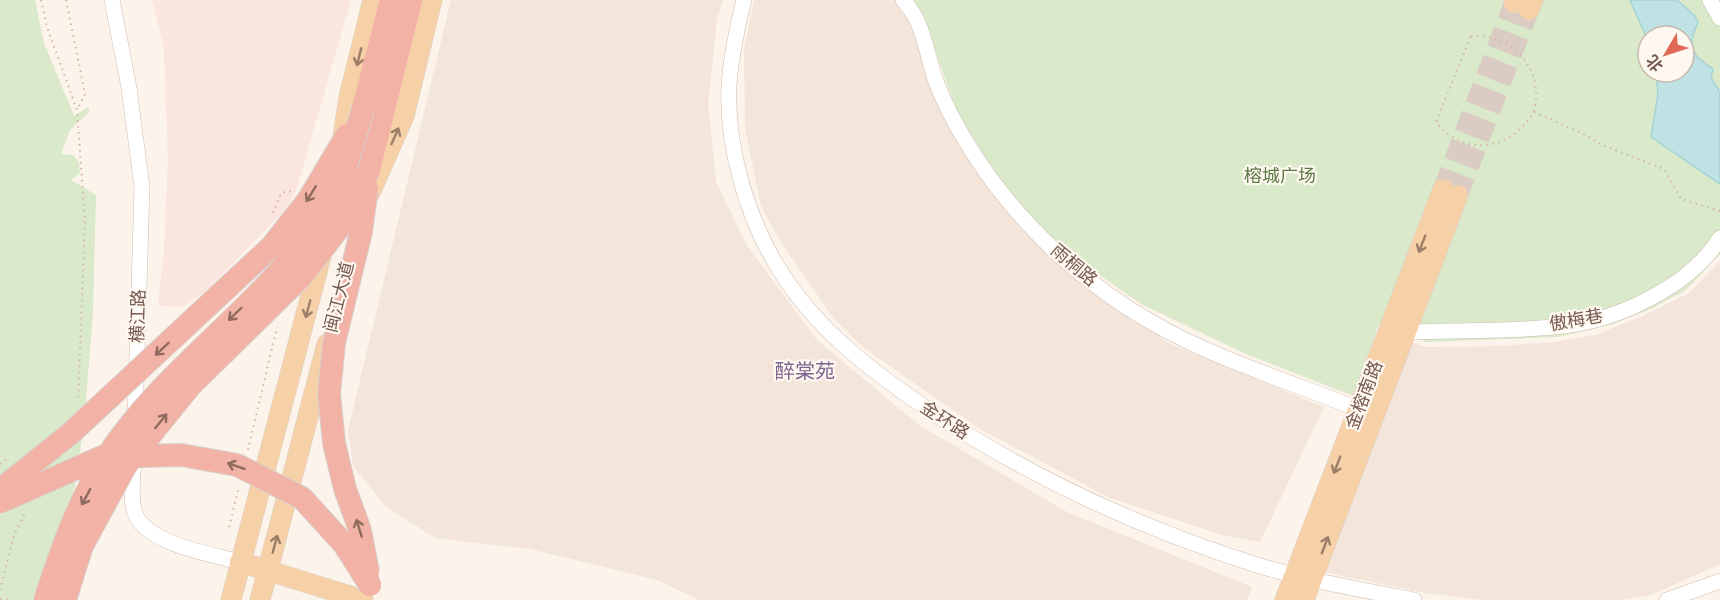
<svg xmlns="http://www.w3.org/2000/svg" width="1720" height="600" viewBox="0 0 1720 600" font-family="Figtree,'Noto Sans SC',sans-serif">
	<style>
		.residential { fill: #f3e5d9 }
		.commercial { fill: #fbe5df }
		.green { fill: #d9e9c9; fill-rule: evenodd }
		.water { fill: #bfe3e5; stroke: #a6d3d6; stroke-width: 1.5 }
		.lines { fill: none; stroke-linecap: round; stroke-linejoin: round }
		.major-tunnel { stroke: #daccc3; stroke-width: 20; stroke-dasharray: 20 10; stroke-linecap: butt }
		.minor-casing { stroke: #d0bdb2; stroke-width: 16 }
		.major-casing { stroke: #d9d1cd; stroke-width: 21 }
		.highway-casing { stroke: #d9d1cd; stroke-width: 24 }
		.path { stroke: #d5b4a6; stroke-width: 2; stroke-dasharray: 1.5 4.5; stroke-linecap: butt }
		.minor { stroke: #fff; stroke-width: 15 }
		.major { stroke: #f6d1a7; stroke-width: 20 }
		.highway { stroke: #f2b2a5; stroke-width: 22 }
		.highway-bridge-casing { stroke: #d9d1cd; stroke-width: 24; stroke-linecap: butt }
		.path-bridge { stroke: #d5b4a6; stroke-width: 2; stroke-dasharray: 1.5 4.5; stroke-linecap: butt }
		.highway-bridge { stroke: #f2b2a5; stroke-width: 22 }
		.oneway { stroke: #9c7d69 }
		.oneway2 { stroke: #8f6b5f }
		.labels { text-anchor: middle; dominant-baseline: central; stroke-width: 4.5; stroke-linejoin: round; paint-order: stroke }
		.park-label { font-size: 18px; fill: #5b7b46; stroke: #fef8f1 }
		.street-label { font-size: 18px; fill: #76594e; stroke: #fef8f1 }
		.neighbourhood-label { font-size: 20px; fill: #7f6691; stroke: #fef8f1 }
	</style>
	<rect width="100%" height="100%" fill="#fcf3ea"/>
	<!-- residential -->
	<g class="residential">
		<path d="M451,0h272l-6,20 -9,84 8,78 32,65 69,93 102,85 148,87 185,75 -5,13h-548l-42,-20 -127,-31 -95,-11 -50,-32 -32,-40 -5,-36z"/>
		<path d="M754,0h141l17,20 4,22 28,73 29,52 71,81 124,95 156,64 -64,135 -38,-7 -112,-37 -130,-69 -116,-81 -30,-29 -54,-78 -19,-35 -16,-78 -1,-79z"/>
		<path d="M1720,261v303l-69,31 -30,5h-138l-57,-7 -103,-21 88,-230 15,5 74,-1 54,-4 41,-7 46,-18 48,-24z"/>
	</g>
	<!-- commercial -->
	<path class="commercial" d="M152,0h199l-55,191 -11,19 -79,81 -26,17 -22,-3 6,-56 4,-88 -4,-112z"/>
	<!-- green -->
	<g class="green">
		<path d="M0,0h35l9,43 30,73 14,-9 2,4 -20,19 -9,24 12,1 6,8 1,10 -9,7 25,15 -3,117 -8,100 -8,65 -28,107v16h-49z"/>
		<path d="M909,0h811v254l-34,36 -35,19 -41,16 -52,12 -131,5 -48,-19 -25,73 -106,-41 -107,-51 -77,-54 -55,-57 -46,-65 -33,-90zM1648,36h36v36h-36z"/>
	</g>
	<!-- water -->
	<path class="water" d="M1630,0h47l18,16 3,6c-11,24 -8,33 15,47l-2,9 9,14v92l-69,-47 7,-43 -2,-22h28v-36h-36v5z"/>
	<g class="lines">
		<!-- major-tunnel -->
		<g class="major-tunnel">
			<path d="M1443,189l71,-186"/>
			<path d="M1458,195l71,-185"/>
		</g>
		<defs>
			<g id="minor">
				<path d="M112,0l17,88 13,99 -7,234"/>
				<path d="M744,0c-7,28 -13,56 -15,85 -3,61 18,133 50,184 36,59 91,101 147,139 103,69 216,121 334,158 51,15 103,24 154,34"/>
				<path d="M903,0c21,22 23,52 32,79 9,25 21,47 35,69 44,71 110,134 183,175 60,35 140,60 205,86"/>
				<path d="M1710,0l10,18"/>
				<path d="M1405,332c54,-2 112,0 165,-7 52,-7 122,-41 150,-87"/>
				<path d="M134,454c0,17 -5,43 1,59 11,31 76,41 105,49"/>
				<path d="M1667,600l53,-19"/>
			</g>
			<g id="major">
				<path d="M1514,3l1,-3"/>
				<path d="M1529,10l4,-10"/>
				<path d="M341,150l8,-53 24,-97"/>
				<path d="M370,193l34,-77 28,-116"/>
				<path d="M240,562l123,38"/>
				<path d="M231,600l92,-351"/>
				<path d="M260,600l67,-256"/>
				<path d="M1285,600l158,-411"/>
				<path d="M1304,600l154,-405"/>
			</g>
			<g id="highway">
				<path d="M363,108l28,-108"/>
				<path d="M369,170l42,-170"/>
			</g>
		</defs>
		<!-- minor casing -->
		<use href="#minor" class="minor-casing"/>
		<!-- major casing -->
		<use href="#major" class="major-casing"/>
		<!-- highway casing -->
		<use href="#highway" class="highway-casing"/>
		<!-- path -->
		<g class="path">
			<path d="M41,0l6,27 30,83 8,112 -7,179"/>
			<path d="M66,0l19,94 -8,16"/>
			<path d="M1471,36c41,-3 74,33 63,75 -2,6 -9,13 -14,18 -25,24 -63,21 -84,-7z"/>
			<path d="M1534,112l52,23 16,10 62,24 17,30 39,12"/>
			<path d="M248,450l29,-123"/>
			<path d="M0,464l8,-6"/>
			<path d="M229,527l10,-40"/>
			<path d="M0,590l14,-55 12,-24"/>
			<path d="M0,599l9,1"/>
		</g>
		<!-- minor -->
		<use href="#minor" class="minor"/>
		<!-- major -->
		<use href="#major" class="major"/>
		<!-- highway -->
		<use href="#highway" class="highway"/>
		<defs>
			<g id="highway-bridge">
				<path d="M367,188l-6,44 -27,111 -5,51 5,49 11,46 15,41 8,42"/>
				<path d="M0,490l71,-57 201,-187 37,-47 38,-64"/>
				<path d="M0,502l102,-45 79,-2 56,10 65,33 42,46 26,41"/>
				<path d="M45,600c16,-50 34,-101 63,-145 60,-91 158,-150 215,-241 21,-32 30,-70 40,-106"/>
				<path d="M65,600l17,-54 44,-81 64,-79 111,-109 41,-53 27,-54"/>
			</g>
		</defs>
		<!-- highway-bridge casing -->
		<use href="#highway-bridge" class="highway-bridge-casing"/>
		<!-- path-bridge -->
		<path class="path-bridge" d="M273,213l8,-20 11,-2"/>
		<!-- highway-bridge -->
		<use href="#highway-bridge" class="highway-bridge"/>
	</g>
	<!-- one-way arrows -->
	<defs><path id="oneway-shaft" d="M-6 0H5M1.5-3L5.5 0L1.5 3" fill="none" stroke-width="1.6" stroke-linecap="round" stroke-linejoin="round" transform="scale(1.5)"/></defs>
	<g class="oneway">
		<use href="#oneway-shaft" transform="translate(359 57) rotate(104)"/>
		<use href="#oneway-shaft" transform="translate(395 136) rotate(-66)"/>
		<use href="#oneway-shaft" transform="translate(1422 244) rotate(111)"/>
		<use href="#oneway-shaft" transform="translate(308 309) rotate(105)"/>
		<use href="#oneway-shaft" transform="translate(1337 465) rotate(111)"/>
		<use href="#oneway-shaft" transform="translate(275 544) rotate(-75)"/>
		<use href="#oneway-shaft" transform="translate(1325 545) rotate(-69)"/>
	</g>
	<g class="oneway2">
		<use href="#oneway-shaft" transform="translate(311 194) rotate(122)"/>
		<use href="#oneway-shaft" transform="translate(235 314) rotate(136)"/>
		<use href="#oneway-shaft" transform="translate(162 349) rotate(137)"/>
		<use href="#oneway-shaft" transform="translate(161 421) rotate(-51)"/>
		<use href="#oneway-shaft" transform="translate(236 466) rotate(-161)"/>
		<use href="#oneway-shaft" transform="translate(86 497) rotate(118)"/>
		<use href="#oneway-shaft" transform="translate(359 528) rotate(-107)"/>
	</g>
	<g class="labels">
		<!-- park labels -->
		<g class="park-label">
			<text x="1280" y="176">榕城广场</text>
		</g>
		<!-- street labels -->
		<g class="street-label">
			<text transform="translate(1074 265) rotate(40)">雨桐路</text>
			<text transform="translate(339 297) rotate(-76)">闽江大道</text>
			<text transform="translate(138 316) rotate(-88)">横江路</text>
			<text transform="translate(1576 320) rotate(-10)">傲梅巷</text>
			<text transform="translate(1364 395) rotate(-69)">金榕南路</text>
			<text transform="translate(945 420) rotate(33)">金环路</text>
		</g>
		<!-- neighbourhood labels -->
		<g class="neighbourhood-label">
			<text x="805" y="371">醉棠苑</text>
		</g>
	</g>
	<!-- north arrow -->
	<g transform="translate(1666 54) rotate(231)"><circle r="28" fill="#fef8f1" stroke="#c8b8b0" stroke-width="1.5"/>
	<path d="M0-4.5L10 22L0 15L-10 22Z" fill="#df6856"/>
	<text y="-9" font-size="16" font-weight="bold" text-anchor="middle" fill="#76594e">北</text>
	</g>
</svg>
